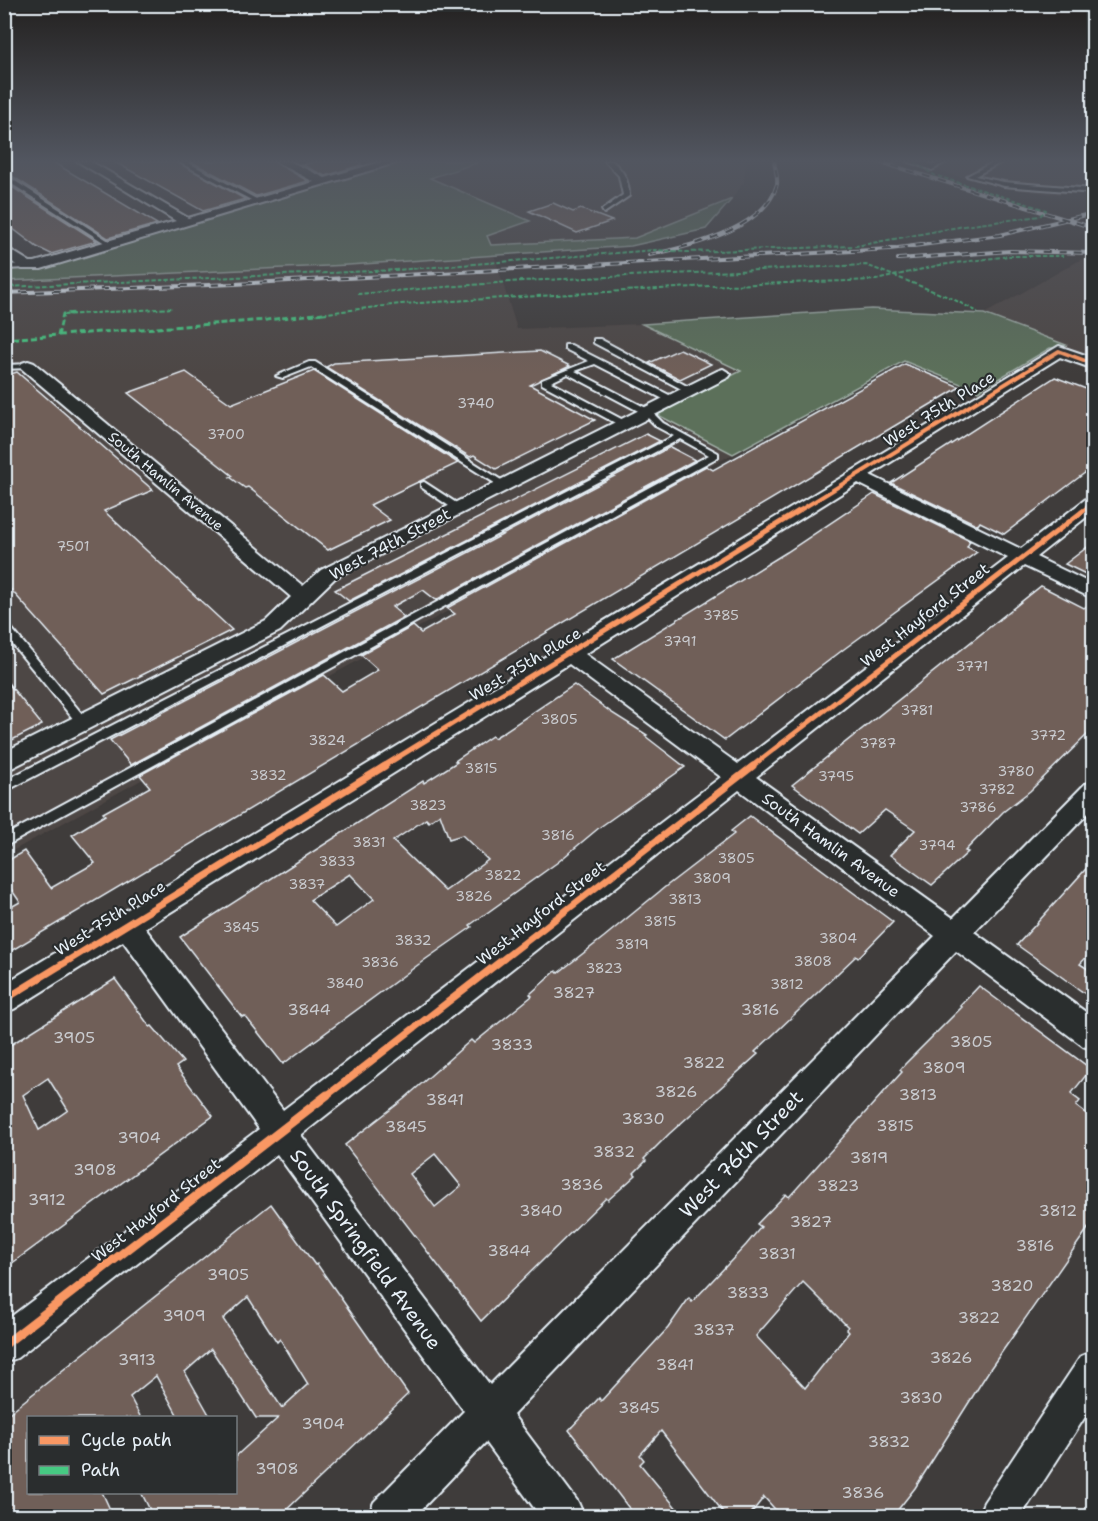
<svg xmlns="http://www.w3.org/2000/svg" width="1098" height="1521" viewBox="0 0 1098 1521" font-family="'Shantell Sans',sans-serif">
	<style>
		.built { fill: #4e4644 }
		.green { fill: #5b705a; stroke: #a2b0a9; stroke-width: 1.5 }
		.building { fill: #705e59; stroke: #e8f1f8; stroke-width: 1.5; fill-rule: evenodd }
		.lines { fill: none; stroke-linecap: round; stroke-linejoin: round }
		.lane-casing { stroke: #e8f1f8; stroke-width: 4 }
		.street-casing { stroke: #e8f1f8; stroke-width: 4 }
		.lane { fill: #2a2d2e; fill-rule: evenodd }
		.street { fill: #2a2d2e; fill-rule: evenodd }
		.rail-casing { stroke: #e8f1f8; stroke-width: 4 }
		.rail { stroke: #2a2d2e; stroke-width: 2; stroke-dasharray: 8; stroke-linecap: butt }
		.quiet-far1 { stroke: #46c982; stroke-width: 2; stroke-dasharray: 4.5 2; stroke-linecap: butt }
		.quiet { stroke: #46c982; stroke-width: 3; stroke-dasharray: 6 3; stroke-linecap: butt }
		.cycleway-far3-casing { stroke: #2a2d2e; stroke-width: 6 }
		.cycleway-far2-casing { stroke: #2a2d2e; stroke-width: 8 }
		.cycleway-far1-casing { stroke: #2a2d2e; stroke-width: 10 }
		.cycleway-casing { stroke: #2a2d2e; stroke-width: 13 }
		.cycleway-far3 { stroke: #f99763; stroke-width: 4 }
		.cycleway-far2 { stroke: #f99763; stroke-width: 5 }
		.cycleway-far1 { stroke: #f99763; stroke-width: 7 }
		.cycleway { stroke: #f99763; stroke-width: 9 }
		.labels { text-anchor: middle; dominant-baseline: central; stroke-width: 4.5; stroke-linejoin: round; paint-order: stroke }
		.number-label { font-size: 14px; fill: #caccd0 }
		.far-street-label { font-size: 14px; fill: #e8f1f8; stroke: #2a2d2e }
		.street-label { font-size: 16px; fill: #e8f1f8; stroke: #2a2d2e }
		.near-number-label { font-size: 16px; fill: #caccd0 }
		.near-street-label { font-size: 20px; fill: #e8f1f8; stroke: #2a2d2e }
	</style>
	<rect width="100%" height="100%" fill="#3f3c3b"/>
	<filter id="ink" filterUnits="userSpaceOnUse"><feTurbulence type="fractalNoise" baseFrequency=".0167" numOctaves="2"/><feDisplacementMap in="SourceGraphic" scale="12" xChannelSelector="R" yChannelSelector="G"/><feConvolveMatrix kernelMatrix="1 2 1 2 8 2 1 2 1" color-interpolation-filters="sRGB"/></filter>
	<g filter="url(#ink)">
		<!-- built -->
		<g class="built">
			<path d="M472,161h274l-2,21 -12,17 -97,39 -144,7 26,84 125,-5 100,47 -85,43 76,40 -728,401v-585l485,-25 -4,-9 43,-15 -100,-43 47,-15z"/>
			<path d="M946,161h147v33h-44l-50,-7 -69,-18z"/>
			<path d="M1089,255h4v105l-32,-12 4,-3 -81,-31z"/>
		</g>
		<!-- green -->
		<g class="green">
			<path d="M403,161h69l5,2 -47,15 100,43 -43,15 4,9 144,-7 97,-39 -26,30 -75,17 -283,19 -343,16v-11l32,-4z"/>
			<path d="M871,309l113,5 82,31 -5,3h-11l-72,43 -74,-30 -171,93 -77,-40 85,-43 -99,-47z"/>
		</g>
		<!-- building -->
		<g class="building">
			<path d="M4,161l49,1 104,62 -49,14 -96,-62 -8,-6z"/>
			<path d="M113,161h62l70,38 -42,12z"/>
			<path d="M190,161h83l35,20 -52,15z"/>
			<path d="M316,161h44l1,4 -36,11 -22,-11z"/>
			<path d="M4,182l93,59 -46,13 -14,-7 -33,-25z"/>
			<path d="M553,203l20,9 8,-3 31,12 -35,12 -48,-22z"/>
			<path d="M680,349l31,15 -31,15 -31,-16z"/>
			<path d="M540,351l30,15 -40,19 65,35 -99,49 -22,-14 -4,2 -144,-90 8,-4z"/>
			<path d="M905,364l55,23 -956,568v-44l16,-9 -16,-23v-16l20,-12 27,37 44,-25 -23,-28 33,-20 -2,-2 47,-26 -10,-12 184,-100 18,16 36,-21 -17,-15 52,-29 8,7 34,-19 -8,-6 259,-142 7,4z"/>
			<path d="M314,371l144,92 -88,42 20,15 -62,30 -80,-63 -3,1 -15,-11 3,-1 -105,-83 58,-21 45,32z"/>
			<path d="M17,372l136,118 -49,21 128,119 -128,64 -100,-112v-206z"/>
			<path d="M1055,377l39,15v74l-90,68 -24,-12 -2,3 -87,-42z"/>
			<path d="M646,434l14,7 -311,160 -14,-11z"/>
			<path d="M670,447l25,13 -259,140 -13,-10 -31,17 12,10 -273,148 -21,-25z"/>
			<path d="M874,494l96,47 -3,6 10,5 -133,97 -119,91 -112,-81 174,-107z"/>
			<path d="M1094,542v36l-29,-14z"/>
			<path d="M1041,586l43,22 10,-7v127l-64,63 -27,21 -38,39 3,1 -36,33 -42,-30 25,-25 -30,-20 -27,24 -66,-49z"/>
			<path d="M4,678l38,47 -38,19z"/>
			<path d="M574,685l38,28 35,22 -2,1 40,31 -85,60 -42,35 -88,63 2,2 -46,32 -143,105 -38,-48 -3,1 -62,-80 243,-156 1,2 33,-21 -2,-1 37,-25 2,2 8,-5zM440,814l9,25 13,-4 26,25 -43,31 -52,-50 33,-22 3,3zM350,874l24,25 -38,28 -26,-27z"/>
			<path d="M750,816l143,106 -35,36 -2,-2 -101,96 3,2 -89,80 -25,25 2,2 -12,12 2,2 -28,25 -2,-2 -125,123 -136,-176 59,-46 67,-59 3,3 58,-47 -2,-2 26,-23 2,2 46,-36 61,-50 69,-53 -3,-3zM435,1154l26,32 -26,21 -25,-33z"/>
			<path d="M1094,860v89l-14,15 14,9v27l-77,-55z"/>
			<path d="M115,979l35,48 2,-1 31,36 -7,5 37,49 -209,153v-220zM48,1078l20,32 -29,20 -16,-35z"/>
			<path d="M979,986l112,83 -20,25 9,7 -4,5 18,14v100l-104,149 -75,119 -22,28h-112l-17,-19 -15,19h-23l-65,-85 -21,24 4,5 -4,4 43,52h-48l-66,-86 30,-32 2,3 67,-73 21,-30 3,4 54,-57 15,-18 -4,-3 29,-30 3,3 113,-125 -2,-2 5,-6 57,-57 -2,-1zM803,1282l45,45 -2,2 3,3 -44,56 -49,-52z"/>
			<path d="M271,1204l44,61 2,-1 91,130 -128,122h-127l-12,-24h95v-36l42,-38h-22l-45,-69 -26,23 26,46h-32l-23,-42 -26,21 11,21h-113v74h74l11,24h-109v-99zM248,1297l29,45 3,-3 28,45 -26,24 -59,-89z"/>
		</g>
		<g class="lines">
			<defs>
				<g id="lane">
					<path d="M177,161h8l75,40 -5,1z"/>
					<path d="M605,161h7c12,10 17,20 17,35l-25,17 -2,-3 21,-15 -4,-19z"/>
					<path d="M941,161h8l-15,7 -5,-1z"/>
					<path d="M996,161h8l-29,15 29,6 90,7v4l-90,-7 -37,-10z"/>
					<path d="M4,174l108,69 1,1 -5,1 -104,-66z"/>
					<path d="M4,265l23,-1 3,2 -3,2 -23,1z"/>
					<path d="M594,339h6l96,52 -7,2 -95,-50z"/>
					<path d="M565,345h6l104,53v4h-6l-74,-38 -20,7 75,39 13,13 55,30v4l-714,390v-11l705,-381 -29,-16 -676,353v-11l670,-345 -17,-9 -13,-13 -76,-40 -17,8 76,40v4h-6l-79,-42v-4l47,-19 -24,-12z"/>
					<path d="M309,362h6l194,123 -5,3 -3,-1 -190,-120 -28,11 -7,-2z"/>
					<path d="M31,364v4h-3l-24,1v-4z"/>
					<path d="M424,482l37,24v4h-6l-34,-23v-4z"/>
					<path d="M4,623l4,1 79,96 2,3 -2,3h-8l-75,-92z"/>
				</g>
				<g id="street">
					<path d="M77,161h13l98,57 126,-36 -39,-21h14l36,17 59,-17h18l-361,108h-19l-18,-13v-10l26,16h5l141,-41z"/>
					<path d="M907,161h18l13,6 -6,3z"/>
					<path d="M1059,346l35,12v11l-34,-12 -190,118 151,74 66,-51 7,-1v14l-58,46 58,28v14l-70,-33 -268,211 197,141 132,-134 9,-2v25l-120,125 120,86v32l-11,-4 -127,-95 -443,464 65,87 6,14h-44l-54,-74 -71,74h-47l6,-14 90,-91 -187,-257 -260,204 -13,5v-41l255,-193 -136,-188 -109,68 -10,4v-29zM858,483l150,75 -270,206 -153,-110zM569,664l152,113 -438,333 -138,-182zM739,790l196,146 -445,449 -189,-250z"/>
					<path d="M28,361l6,2 269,223 18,-16 396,-199 6,-2 8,5 -2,3 -394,201 -55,53 -276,141v-20l262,-131 25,-24 -269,-228 -2,-3 2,-3z"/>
					<path d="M1094,1351v52l-73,113h-43l6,-14 97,-146z"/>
				</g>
			</defs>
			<!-- lane casing -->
			<use href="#lane" class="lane-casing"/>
			<!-- street casing -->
			<use href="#street" class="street-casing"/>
			<!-- lane -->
			<use href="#lane" class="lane"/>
			<!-- street -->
			<use href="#street" class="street"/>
			<defs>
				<g id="rail">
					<path d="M877,161l217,67"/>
					<path d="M649,255c39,-8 117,-26 128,-71 1,-7 -2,-16 -3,-23"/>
					<path d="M898,259l112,-8 84,2"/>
					<path d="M4,293l230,-9 656,-35 110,-14 94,-22"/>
				</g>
			</defs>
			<!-- rail casing -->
			<use href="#rail" class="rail-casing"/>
			<!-- rail -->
			<use href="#rail" class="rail"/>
			<!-- quiet-far1 -->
			<g class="quiet-far1">
				<path d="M4,287l392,-17 259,-20 32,2 169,-6 108,-20 76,-10 6,-6 -112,-35 -20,-13"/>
				<path d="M357,294l165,-13 344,-16 85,33 27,14"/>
				<path d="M63,315l110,-7"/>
				<path d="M310,315l91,-11 326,-19 149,-5 64,-15 69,-9h54"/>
			</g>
			<!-- quiet -->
			<g class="quiet">
				<path d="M58,336l5,-22 12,-1"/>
				<path d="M4,339l263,-19 56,-7"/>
			</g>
			<defs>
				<g id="cycleway-far3">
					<path d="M797,512l262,-161 35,13"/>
					<path d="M1081,512l13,-10"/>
				</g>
				<g id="cycleway-far2">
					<path d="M382,767l417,-256"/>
					<path d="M751,767l332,-256"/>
				</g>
				<g id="cycleway-far1">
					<path d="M4,1000l381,-234"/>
					<path d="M325,1097l428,-331"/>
				</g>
				<path id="cycleway" d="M4,1345l323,-250"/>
			</defs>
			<!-- cycleway-far3 casing -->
			<use href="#cycleway-far3" class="cycleway-far3-casing"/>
			<!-- cycleway-far2 casing -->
			<use href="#cycleway-far2" class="cycleway-far2-casing"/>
			<!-- cycleway-far1 casing -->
			<use href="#cycleway-far1" class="cycleway-far1-casing"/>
			<!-- cycleway casing -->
			<use href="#cycleway" class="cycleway-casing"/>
			<!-- cycleway-far3 -->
			<use href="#cycleway-far3" class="cycleway-far3"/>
			<!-- cycleway-far2 -->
			<use href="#cycleway-far2" class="cycleway-far2"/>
			<!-- cycleway-far1 -->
			<use href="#cycleway-far1" class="cycleway-far1"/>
			<!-- cycleway -->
			<use href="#cycleway" class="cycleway"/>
		</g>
	</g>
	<!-- sky -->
	<linearGradient id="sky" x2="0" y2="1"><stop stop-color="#232120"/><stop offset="0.43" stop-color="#525660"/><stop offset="1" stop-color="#525660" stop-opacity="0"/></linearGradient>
	<rect width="1098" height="374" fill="url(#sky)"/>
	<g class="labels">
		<!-- number labels -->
		<g class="number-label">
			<text x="476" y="403">3740</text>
			<text x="226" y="434">3700</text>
			<text x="73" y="546">7501</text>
			<text x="721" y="615">3785</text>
			<text x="680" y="641">3791</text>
			<text x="972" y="666">3771</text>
			<text x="917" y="710">3781</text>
			<text x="559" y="719">3805</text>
			<text x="1048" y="735">3772</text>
			<text x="327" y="740">3824</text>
			<text x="878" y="743">3787</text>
			<text x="481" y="768">3815</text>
			<text x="1016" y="771">3780</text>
			<text x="268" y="775">3832</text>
			<text x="836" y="776">3795</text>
			<text x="997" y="789">3782</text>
			<text x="428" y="805">3823</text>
			<text x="978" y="807">3786</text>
			<text x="558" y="835">3816</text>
			<text x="369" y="842">3831</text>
			<text x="937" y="845">3794</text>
			<text x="736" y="858">3805</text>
			<text x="337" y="861">3833</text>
			<text x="503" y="875">3822</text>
			<text x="712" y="878">3809</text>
			<text x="307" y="884">3837</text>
			<text x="474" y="896">3826</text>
			<text x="685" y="899">3813</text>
			<text x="660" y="921">3815</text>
			<text x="241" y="927">3845</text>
			<text x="838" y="938">3804</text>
			<text x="413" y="940">3832</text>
			<text x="632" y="944">3819</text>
			<text x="813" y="961">3808</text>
			<text x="380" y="962">3836</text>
			<text x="604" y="968">3823</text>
			<text x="345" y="983">3840</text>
			<text x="787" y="984">3812</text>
		</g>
		<!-- far-street labels -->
		<g class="far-street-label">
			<text transform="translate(166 481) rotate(40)">South Hamlin Avenue</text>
		</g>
		<!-- street labels -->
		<g class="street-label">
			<text transform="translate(939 409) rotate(-32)">West 75th Place</text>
			<text transform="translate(390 544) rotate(-28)">West 74th Street</text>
			<text transform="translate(925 615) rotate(-38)">West Hayford Street</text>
			<text transform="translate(525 664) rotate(-31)">West 75th Place</text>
			<text transform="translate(831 845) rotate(36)">South Hamlin Avenue</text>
			<text transform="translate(541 913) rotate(-38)">West Hayford Street</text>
			<text transform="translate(110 918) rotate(-32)">West 75th Place</text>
			<text transform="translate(156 1210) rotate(-38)">West Hayford Street</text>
		</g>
		<!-- near-number labels -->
		<g class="near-number-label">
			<text x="574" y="992">3827</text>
			<text x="309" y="1009">3844</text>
			<text x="760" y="1009">3816</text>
			<text x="74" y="1037">3905</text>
			<text x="971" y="1041">3805</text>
			<text x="512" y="1044">3833</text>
			<text x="704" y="1062">3822</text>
			<text x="944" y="1067">3809</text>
			<text x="676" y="1091">3826</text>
			<text x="918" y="1094">3813</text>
			<text x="445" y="1099">3841</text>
			<text x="643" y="1118">3830</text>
			<text x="895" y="1125">3815</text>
			<text x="406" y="1126">3845</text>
			<text x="139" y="1137">3904</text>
			<text x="614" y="1151">3832</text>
			<text x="869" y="1157">3819</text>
			<text x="95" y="1169">3908</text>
			<text x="582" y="1184">3836</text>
			<text x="838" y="1185">3823</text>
			<text x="47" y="1199">3912</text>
			<text x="541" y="1210">3840</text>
			<text x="1058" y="1210">3812</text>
			<text x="811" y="1221">3827</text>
			<text x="1035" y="1245">3816</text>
			<text x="509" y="1250">3844</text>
			<text x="777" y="1253">3831</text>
			<text x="228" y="1274">3905</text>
			<text x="1012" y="1285">3820</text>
			<text x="748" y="1292">3833</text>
			<text x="184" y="1315">3909</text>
			<text x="979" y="1317">3822</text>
			<text x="714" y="1329">3837</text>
			<text x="951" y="1357">3826</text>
			<text x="137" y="1359">3913</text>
			<text x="675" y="1364">3841</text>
			<text x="921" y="1397">3830</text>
			<text x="639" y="1407">3845</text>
			<text x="323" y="1423">3904</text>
			<text x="889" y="1441">3832</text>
			<text x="277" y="1468">3908</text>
			<text x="863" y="1492">3836</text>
		</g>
		<!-- near-street labels -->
		<g class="near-street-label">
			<text transform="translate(741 1154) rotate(-46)">West 76th Street</text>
			<text transform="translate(366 1249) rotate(54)">South Springfield Avenue</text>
		</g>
	</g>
	<!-- margin -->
	<rect width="1098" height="1521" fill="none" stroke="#2a2d2e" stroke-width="24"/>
	<rect x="12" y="12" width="1074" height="1497" fill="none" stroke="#e8f1f8" stroke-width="2" filter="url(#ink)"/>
	<!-- legend -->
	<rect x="27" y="1416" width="210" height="78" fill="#2a2d2e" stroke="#767b7f" stroke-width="1.5"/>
	<rect x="39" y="1436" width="30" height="9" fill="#f99763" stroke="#767b7f" stroke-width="1.5"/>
	<text x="81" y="1446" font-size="18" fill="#e8f1f8">Cycle path</text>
	<rect x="39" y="1466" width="30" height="9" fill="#46c982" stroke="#767b7f" stroke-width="1.5"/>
	<text x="81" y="1476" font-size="18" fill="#e8f1f8">Path</text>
</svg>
